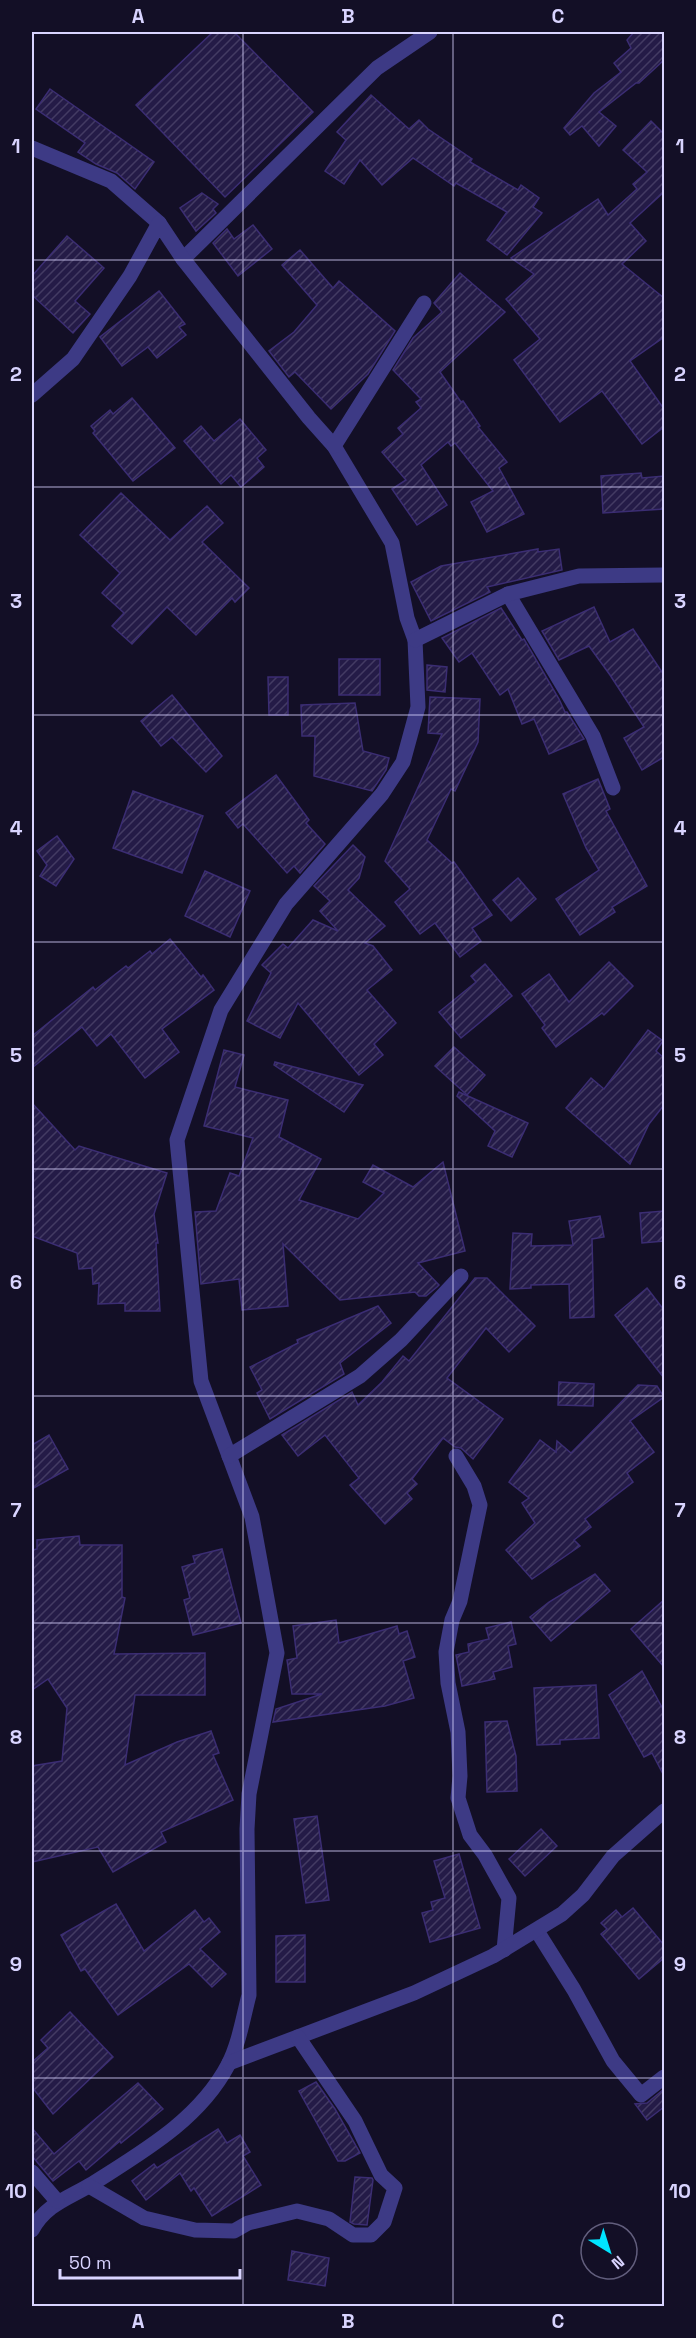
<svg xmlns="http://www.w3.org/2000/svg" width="696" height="2338" viewBox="0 0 696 2338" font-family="'Space Grotesk',sans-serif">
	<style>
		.building { fill: url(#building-hatch); stroke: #3b2d73; stroke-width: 1.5 }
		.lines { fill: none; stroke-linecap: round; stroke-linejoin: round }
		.minor { stroke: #3d3a85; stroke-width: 15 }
		.grid { fill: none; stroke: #d9d4ff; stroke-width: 1.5; stroke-opacity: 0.55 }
		.neatline { fill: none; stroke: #d9d4ff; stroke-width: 2 }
		.grid-label { font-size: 20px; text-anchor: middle; font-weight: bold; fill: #d9d4ff }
	</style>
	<defs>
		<pattern id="building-hatch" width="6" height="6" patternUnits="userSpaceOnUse" patternTransform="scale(1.5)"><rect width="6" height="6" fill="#241b47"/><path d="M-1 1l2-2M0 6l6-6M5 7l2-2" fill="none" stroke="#433b63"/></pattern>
	</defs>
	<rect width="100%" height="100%" fill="#130f26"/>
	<!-- building -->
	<g class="building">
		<path d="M213,32h21l79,80 -88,85 -89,-92z"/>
		<path d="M634,32h30v28l-25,23h-3l-37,29 17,14 -17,20 -17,-20 -12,9 -6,-7 30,-35 27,-21 -7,-9 17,-15 -4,-8z"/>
		<path d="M50,89l104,73 -19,27 -18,-16 -21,-9 -18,-12 7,-9 -49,-34z"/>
		<path d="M371,95l38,34 10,-9 9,9 44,30 -2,3 48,28 3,-5 18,13 -6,9 9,6 -35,42 -20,-15 20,-28 -51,-29 -2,3 -41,-28 -31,27 -22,-25 -16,24 -19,-13 21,-31 -9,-8z"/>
		<path d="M651,121l13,13v58l-34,31 16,18 -24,23 42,34v39l-34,24 34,48v18l-22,17 -40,-53 -42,31 -46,-62 26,-21 -34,-40 28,-25 -23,-16 87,-59 10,16 29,-26 -4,-5 14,-12 -24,-22z"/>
		<path d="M202,193l16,11 -5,5 3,4 -20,18 -16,-23z"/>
		<path d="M253,225l19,24 -34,27 -25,-33 14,-14 7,10z"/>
		<path d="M67,236l37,32 -29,33 15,13 -17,19 -41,-38v-19z"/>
		<path d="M300,250l33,38 6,-7 56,50 -27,43 -37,35 -36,-37 -6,5 -20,-26 25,-19 23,-27 -35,-40z"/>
		<path d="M460,273l45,39 -65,60 21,30 2,-1 17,25 -2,1 29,35 -8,6 25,46 -37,18 -16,-30 22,-11 -38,-48 -4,3 -3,-4 -27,23 26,40 -30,20 -25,-36 14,-9 -24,-28 21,-18 -5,-6 23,-20 -5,-6 5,-3 -28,-29 20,-32 29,-26 -8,-9z"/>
		<path d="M159,291l26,33 -6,3 7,8 -29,23 -9,-11 -26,19 -22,-29z"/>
		<path d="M132,398l43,50 -42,33 -40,-48 2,-2 -4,-5 19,-16 3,4z"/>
		<path d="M240,419l26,31 -9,8 7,9 -23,20 -10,-12 -10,9 -37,-43 17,-15 13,15z"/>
		<path d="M641,473l1,5 22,-2v33l-61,4 -2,-37z"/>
		<path d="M121,493l49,47 37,-34 16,17 -21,19 47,46 -14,14 -3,-4 -36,37 -29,-28 -35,37 -20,-18 12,-13 -22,-20 18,-20 -40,-38z"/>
		<path d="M538,549v3l21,-3 3,21 -75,17 3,5 -59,29 -20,-39 30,-16z"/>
		<path d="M594,607l16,35 23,-13 31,46v82l-22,13 -18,-32 20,-11 -34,-52 -21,-29 -30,14 -17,-29z"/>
		<path d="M501,608l21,32 2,-1 35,60 6,13h2l17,27 -35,15 -15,-35 -12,5 -14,-35 -8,6 -28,-42 -13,9 -17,-24z"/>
		<rect x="339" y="659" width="41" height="36"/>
		<path d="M427,665l20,2 -2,25 -18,-2z"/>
		<path d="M268,677h20v38h-19z"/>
		<path d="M172,695l50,61 -16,16 -34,-35 -11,9 -20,-25z"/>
		<path d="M430,697l50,2 -2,43 -23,49 -4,-2 -24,51 25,23 2,-1 38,53 -20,13 9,13 -21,16 -25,-34 -15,11 -25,-32 15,-13 -25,-28 57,-127 -14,-1z"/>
		<path d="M355,703l8,48 26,7 -3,12 -14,21 -58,-15 1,-40h-13l-1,-31z"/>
		<path d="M276,775l33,45 -3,3 19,21 -25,29 -6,-7 -7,7 -44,-49 -5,4 -12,-15z"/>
		<path d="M598,779l12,30 -4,2 41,75 -35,21 3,5 -35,23 -24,-36 43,-29 -13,-22 -23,-54z"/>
		<path d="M133,791l70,25 -21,57 -69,-25z"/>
		<path d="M57,836l17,23 -18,27 -16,-10 7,-11 -10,-14z"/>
		<path d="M353,845l12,12 -6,21 -11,12 37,36 -20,17 8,3 19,24 -25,20 29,33 -22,21 9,11 -24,20 -61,-72 -18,35 -33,-17 24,-48 -9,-8 21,-21 5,4 25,-28 25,11 -18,-20 10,-10 -16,-15z"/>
		<path d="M205,871l45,20 -20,46 -45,-21z"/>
		<path d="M518,878l18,21 -25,22 -18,-21z"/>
		<path d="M170,939l31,38 2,-2 11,15 -52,39 17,23 -34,26 -34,-44 -14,12 -15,-19 -50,41v-32l61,-49 2,3 31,-24 2,2 22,-17 2,3z"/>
		<path d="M609,962l24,24 -29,29 -2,-2 -46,34 -14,-19 3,-3 -23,-31 27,-20 20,28z"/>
		<path d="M485,964l27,32 -51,42 -22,-26 37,-30 -5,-6z"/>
		<path d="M648,1030l15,11 -7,10 8,7v47l-15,19 -19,40 -64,-56 25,-30 13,11z"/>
		<path d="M454,1047l31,28 -18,20 -32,-29z"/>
		<path d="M224,1050l20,5 -9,32 53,13 -9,37 42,22 -22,41 59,19 26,-26 -21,-11 10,-17 40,22 30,-25 22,89 -47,12 21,22 -2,2 -11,9h-7l-4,-4 -75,8 -57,-56 5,62 -46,4 -3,-31 -38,5 -6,-72 21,-1 14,-38 9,3 14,-38 -49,-12z"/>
		<path d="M275,1062l88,23 -19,27 -70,-47z"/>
		<path d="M459,1092l69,31 -16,34 -24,-11 7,-15 -38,-35z"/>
		<path d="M32,1103l43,47 4,-4 88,27 -13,41 4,29h-2l4,68h-35v-8l-27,1 1,-21 -6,1 -1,-16 -13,1 -2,-16 -45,-17z"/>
		<path d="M664,1211v30l-22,2 -2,-30z"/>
		<path d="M600,1216l4,21 -12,2 2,78 -24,1 -1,-34 -38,1v3l-21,1 3,-56 19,1 -1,12 42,-1 -4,-24z"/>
		<path d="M475,1278h12l48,48 -26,26 -23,-24 -39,50 56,41 -30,40 -12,-11 -6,-1 -12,-9 -31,41 5,5 -10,9 5,6 -27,25 -35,-39 9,-7 -34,-43 -27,21 -16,-21 70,-43 6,13 24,-23 21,-26 6,5z"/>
		<path d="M647,1288l17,22v68l-49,-63z"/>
		<path d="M378,1306l13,17 -51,40 4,11 -74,45 -13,-26 5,-3 -12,-23 48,-24 -1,-3z"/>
		<path d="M559,1382l35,2 -1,22 -35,-1z"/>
		<path d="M638,1385l19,1 7,11 -34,24 24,31 -27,21 6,9 -48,37 6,8 -17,13 6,6 -48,33 -26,-29 29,-27 -13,-20 7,-5 -20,-16 31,-42 16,12 1,-11 14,12z"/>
		<path d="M49,1435l19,34 -36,20v-44z"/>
		<path d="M79,1536l1,9h42v52l3,1 -11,56 91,-1v42h-70l-10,70 52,-23 34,-11 8,22 -6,2 20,45 -72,32 5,10 -53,30 -15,-25 -66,15v-96l30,-5 5,-53 -19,-29 -16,11v-140l5,-1v-9z"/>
		<path d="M222,1549l19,74 -48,12 -9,-35 6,-2 -8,-31 13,-4 -2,-7z"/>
		<path d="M595,1574l15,17 -59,50 -21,-24 19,-15z"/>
		<path d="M664,1600v67l-33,-38z"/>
		<path d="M336,1620l3,23 58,-17 2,8 8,-3 8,26 -12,4 11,37 -29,8 -112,16 3,-13 46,-15h-30l-5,-34 10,-2 -4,-32z"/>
		<path d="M511,1622l5,22 -8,2 4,21 -19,5 2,7 -33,7 -6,-31 13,-3 -1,-8 21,-5 -3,-11z"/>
		<path d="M642,1671l22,40v65l-12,-23 -8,4 -35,-62z"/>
		<path d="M596,1685l3,53 -39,2v4l-23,1 -3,-57z"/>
		<path d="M507,1721l9,35 1,35 -30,1 -2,-70z"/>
		<path d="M317,1816l12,84 -23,3 -12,-84z"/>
		<path d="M541,1829l16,17 -32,30 -16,-17z"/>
		<path d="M459,1854l21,74 -50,14 -8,-29 11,-3 -2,-8 14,-4 -11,-37z"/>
		<path d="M116,1904l28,47 51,-41 9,12 5,-4 11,14 -20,17 26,25 -14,13 -23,-23 -71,51 -33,-46 -4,2 -20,-36z"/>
		<path d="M633,1908l31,37v13l-25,21 -38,-45 6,-5 -6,-6 15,-13 6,7z"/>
		<path d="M305,1935v47h-29v-46z"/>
		<path d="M70,2012l43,45 -60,57 -21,-27v-25l16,-14 -7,-8z"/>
		<path d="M316,2082l19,27 25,44 -15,8h-7l-39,-70z"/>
		<path d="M138,2083l25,26 -42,34 -1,-2 -34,29 -7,-9 -26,20 -21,-25v-28l22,26z"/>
		<path d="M664,2089v18l-17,13 -12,-16 12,-1z"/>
		<path d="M218,2129l9,14 13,-8 10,17 -7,4 18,29 -49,31 -18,-28 -3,3 -11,-18 -34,27 -14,-19 22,-17 3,4z"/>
		<path d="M355,2177l17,1 1,2 -6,45 -13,-1 -4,-2z"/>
		<path d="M292,2251l37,7 -4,28 -37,-6z"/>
	</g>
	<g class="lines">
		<!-- minor -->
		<g class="minor">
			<path d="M32,148l79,33 48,42"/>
			<path d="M183,259l194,-191 53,-36"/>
			<path d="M32,395l41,-36 57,-83 29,-53 24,36 126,159 25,28 58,97 15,75 8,22 3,67 -15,55 -21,32 -96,110 -65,106 -44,130 24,241 51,136 25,136 -28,141 -2,35 2,166c-6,23 -10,49 -21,70 -29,55 -86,87 -136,119 -23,14 -46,20 -60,46"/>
			<path d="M334,446l90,-143"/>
			<path d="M508,594l85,142 20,52"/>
			<path d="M415,640l93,-46 71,-18 85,-1"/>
			<path d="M229,1456l131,-80 41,-36 60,-64"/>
			<path d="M456,1456l18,30 6,19 -20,96 -8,19 -6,32 2,31 10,49 2,44 -2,22 12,37 15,20 24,43 -5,52"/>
			<path d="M537,1931l37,59 39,71 28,34 23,-18"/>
			<path d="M229,2063l185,-70 79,-37 69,-42 21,-19 30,-39 51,-45"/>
			<path d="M32,2172l25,29"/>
			<path d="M89,2186l55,32 51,12 39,1 14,-8 49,-12 32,8 24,16h18l13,-13 11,-34 -14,-13 -26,-54 -57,-84"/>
		</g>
	</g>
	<!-- grid -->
	<path class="grid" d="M243,32v2274M453,32v2274M32,260h632M32,487h632M32,715h632M32,942h632M32,1169h632M32,1396h632M32,1623h632M32,1851h632M32,2078h632"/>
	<!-- border -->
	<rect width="696" height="2338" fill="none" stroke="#130f26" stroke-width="66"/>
	<!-- north arrow -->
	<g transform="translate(609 2251) rotate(142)"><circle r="28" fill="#130f26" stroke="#625e7d" stroke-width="1.5"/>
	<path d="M0-4.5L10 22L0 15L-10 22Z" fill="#00e5ff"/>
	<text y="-9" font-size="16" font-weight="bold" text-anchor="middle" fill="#d9d4ff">N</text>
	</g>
	<!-- scale -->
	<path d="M60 2269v9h180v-9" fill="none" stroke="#d9d4ff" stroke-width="3"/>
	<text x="69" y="2269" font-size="18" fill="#d9d4ff" stroke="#130f26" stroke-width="4.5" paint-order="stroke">50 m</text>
	<rect x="33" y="33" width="630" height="2272" class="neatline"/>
	<g class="grid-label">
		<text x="138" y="23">A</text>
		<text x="348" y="23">B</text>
		<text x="558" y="23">C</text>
		<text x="16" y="153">1</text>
		<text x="680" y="153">1</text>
		<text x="16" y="381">2</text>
		<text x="680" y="381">2</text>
		<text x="16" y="608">3</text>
		<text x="680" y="608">3</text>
		<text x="16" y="835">4</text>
		<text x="680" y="835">4</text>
		<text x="16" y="1062">5</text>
		<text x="680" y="1062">5</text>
		<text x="16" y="1289">6</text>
		<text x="680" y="1289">6</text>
		<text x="16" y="1517">7</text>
		<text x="680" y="1517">7</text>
		<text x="16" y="1744">8</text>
		<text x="680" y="1744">8</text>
		<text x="16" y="1971">9</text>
		<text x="680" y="1971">9</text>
		<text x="16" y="2198">10</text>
		<text x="680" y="2198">10</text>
		<text x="138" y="2328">A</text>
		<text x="348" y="2328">B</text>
		<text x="558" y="2328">C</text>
	</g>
</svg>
